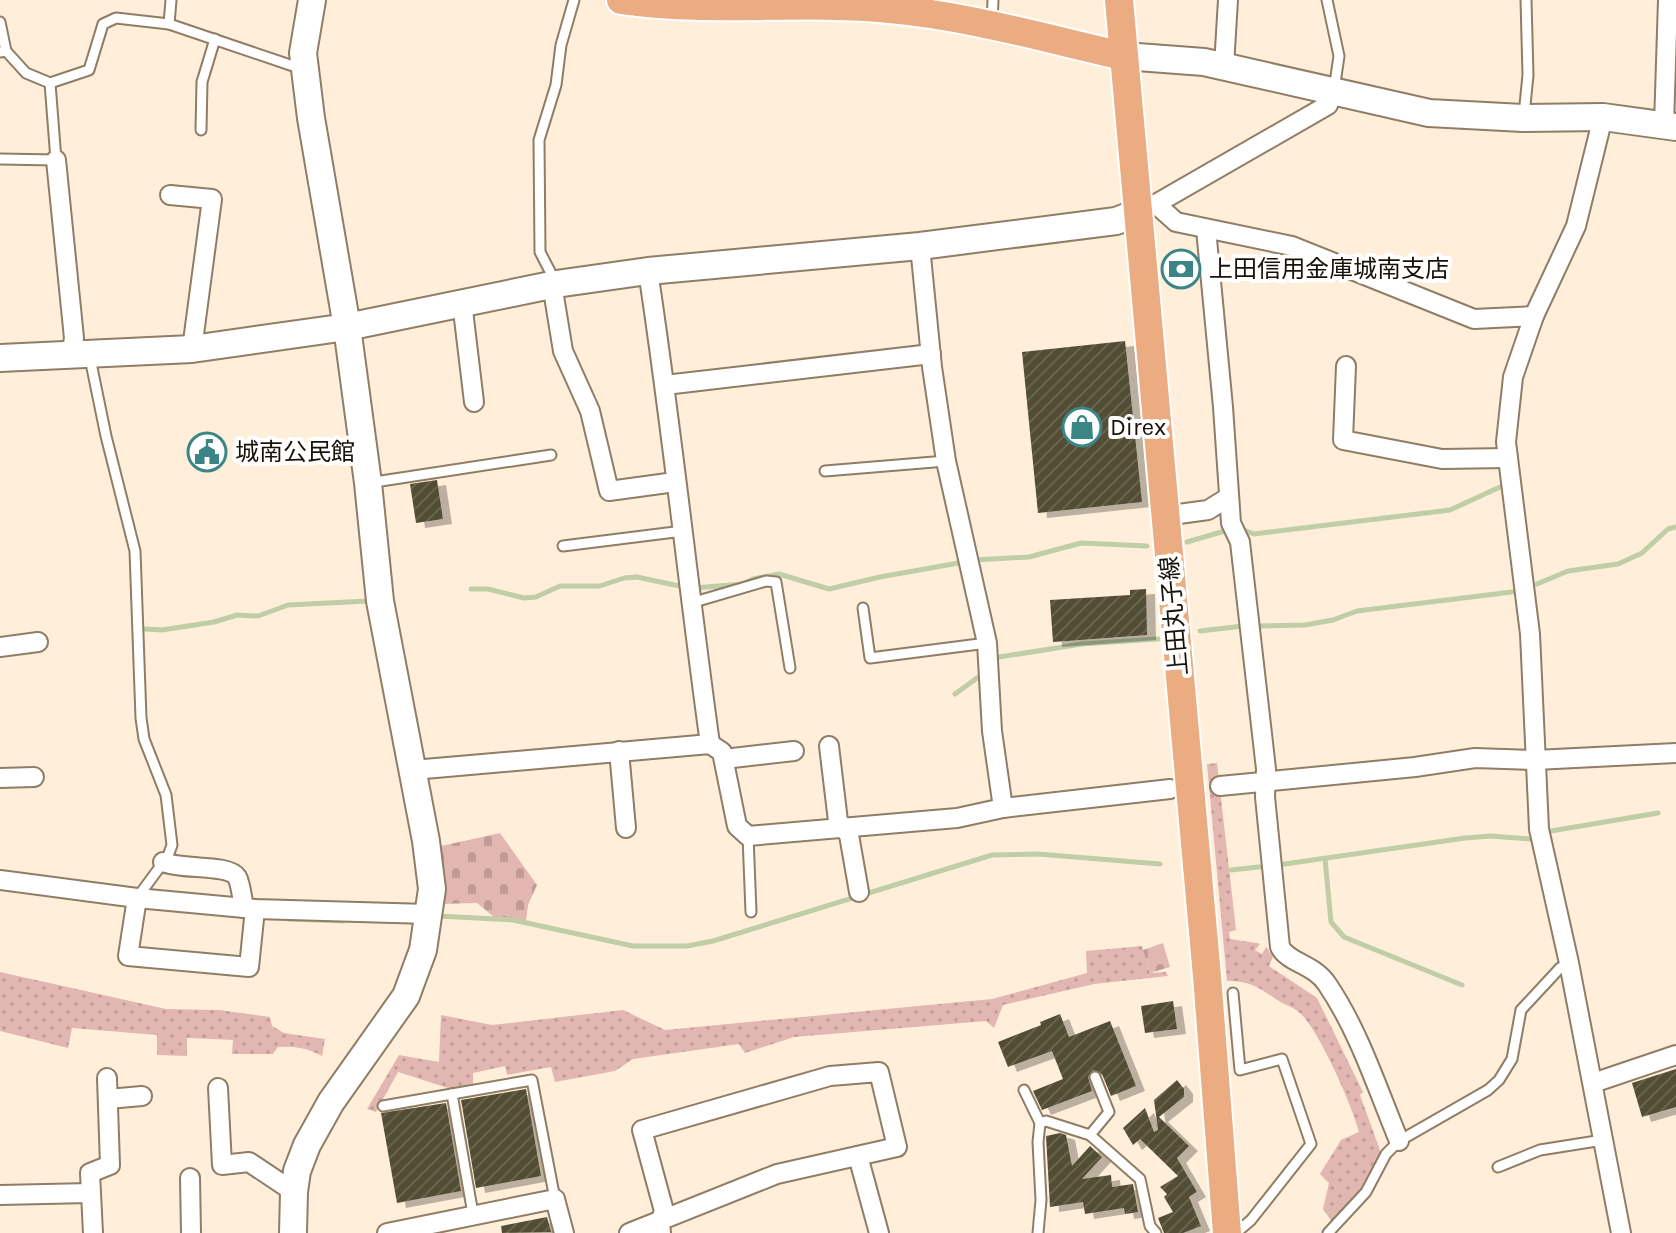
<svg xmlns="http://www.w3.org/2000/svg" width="1676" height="1233" viewBox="0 0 1676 1233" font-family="Karla,'Noto Sans JP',sans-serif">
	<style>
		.grass { fill: url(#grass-dots) }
		.cemetery { fill: url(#cemetery-stones) }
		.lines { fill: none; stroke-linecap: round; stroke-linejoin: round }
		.stream { stroke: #bfcea7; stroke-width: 5 }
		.building { fill: url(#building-hatch); filter: url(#shadow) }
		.lane-casing { stroke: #8f7d65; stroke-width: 13 }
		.street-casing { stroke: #8f7d65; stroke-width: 22 }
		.secondary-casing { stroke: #8f7d65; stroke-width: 30 }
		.primary-casing { stroke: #fff; stroke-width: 32 }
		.lane { stroke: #fff; stroke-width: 9 }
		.street { stroke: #fff; stroke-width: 18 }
		.secondary { stroke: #fff; stroke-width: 26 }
		.primary { stroke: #ebac81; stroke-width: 28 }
		.labels { text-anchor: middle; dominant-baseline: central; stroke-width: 8; stroke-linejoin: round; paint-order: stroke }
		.poi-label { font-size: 24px; fill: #171108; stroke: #fff; text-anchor: start }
		.street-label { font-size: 24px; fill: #171108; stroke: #fff }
	</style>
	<defs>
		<pattern id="grass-dots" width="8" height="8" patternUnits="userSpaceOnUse" patternTransform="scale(2)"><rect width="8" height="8" fill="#e2b6b1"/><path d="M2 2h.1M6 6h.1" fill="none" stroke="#c19b97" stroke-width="1.8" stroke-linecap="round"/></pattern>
		<pattern id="cemetery-stones" width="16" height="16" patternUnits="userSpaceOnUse" patternTransform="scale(2)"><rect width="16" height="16" fill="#e2b6b1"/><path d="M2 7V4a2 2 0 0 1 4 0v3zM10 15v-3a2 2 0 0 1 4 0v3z" fill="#c19b97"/></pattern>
		<pattern id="building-hatch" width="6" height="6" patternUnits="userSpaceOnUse" patternTransform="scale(2)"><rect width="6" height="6" fill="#524e34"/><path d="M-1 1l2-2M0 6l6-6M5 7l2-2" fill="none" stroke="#67634e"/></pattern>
		<filter id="shadow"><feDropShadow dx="9" dy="5" stdDeviation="0" flood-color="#0004"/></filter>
	</defs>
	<rect width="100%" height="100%" fill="#ffefda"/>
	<!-- grass -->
	<g class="grass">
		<path d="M1217,763l19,167 -7,2 1,7 27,4 3,1 -5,6 7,4 4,-7 7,10 -4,9 48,32 46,94 -3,3 21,58 -21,37 -27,33 -10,-14 6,-26 -9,-9 21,-34 18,-8c-6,-25 -40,-101 -58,-118 -6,-6 -15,-9 -22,-13 -18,-12 -29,-21 -52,-20l-20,-217z"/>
		<path d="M1142,946l8,27 16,-1 2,4 -74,8 -91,21 -9,23 -8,-7 -192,16 -49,16 -6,-9 -106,15 -18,12 -60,11 -4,-15 -44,8 -2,-9 -32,7v11l-22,5 -53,-17 -22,40 -9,-3 32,-54 40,7 2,-47 51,10 131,-15 42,20 327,-31 95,-26 -1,-22z"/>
		<path d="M0,972l166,37 53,1 51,7 2,9 12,7 41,6 -3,17c-15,-8 -27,-10 -44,-9l-5,7h-41l1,-14 -46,-2v18l-30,-1v-20l-85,-7 -4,20 -68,-17z"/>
	</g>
	<!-- cemetery -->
	<g class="cemetery">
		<path d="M500,833l37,52 -9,20 -2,16 -31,-3 -18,-15 -36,1 5,-16 -5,-42z"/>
		<path d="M1163,943l7,24 -20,6 -7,-23z"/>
	</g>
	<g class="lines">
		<!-- stream -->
		<g class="stream">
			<path d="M1241,529l13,5 196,-24 50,-23"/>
			<path d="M1187,542l41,-12"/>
			<path d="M974,560l55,-3 52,-14 66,3"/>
			<path d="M1537,584l31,-13 50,-7 24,-11 26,-24 8,-2"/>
			<path d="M694,588l49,-4 10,-5 26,-5 50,15 51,-12 84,-15"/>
			<path d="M471,589h17l36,9 12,-1 24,-11h40l24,-8 13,-1 47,10"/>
			<path d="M1255,626l50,-1 28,-5 24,-9 163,-20"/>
			<path d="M145,629l17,1 52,-8 23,-7 21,1 30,-11 80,-4"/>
			<path d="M1200,631l43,-5"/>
			<path d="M993,658l89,-14 76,-5"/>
			<path d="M955,694l29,-21"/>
			<path d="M1551,831l107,-18"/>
			<path d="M1325,859l6,63 13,15 118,48"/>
			<path d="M1278,865l187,-27 26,-2 39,3"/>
			<path d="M1231,870l37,-4"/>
			<path d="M438,916l75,4 120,26h54l26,-5 279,-86 46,-1 122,10"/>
			<path d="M289,919l54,2"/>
		</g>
	</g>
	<!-- building -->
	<g class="building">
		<path d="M1125,341l17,161 -104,11 -16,-161z"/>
		<path d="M437,480l6,39 -27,4 -6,-39z"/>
		<path d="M1146,589l1,46 -94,7 -3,-42 80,-5v-5z"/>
		<path d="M1173,1001l4,28 -32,4 -4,-27z"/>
		<path d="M1060,1014l9,23 41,-16 26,65 -25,10 -9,-22 -9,-4 -5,7 4,14 -50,19 -9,-19 30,-12 -11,-28 -44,16 -10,-25 43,-17 -1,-3z"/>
		<path d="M1676,1069v38l-34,10 -10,-34z"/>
		<path d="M1177,1080l7,9v8l-25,20 30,29 -12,12 20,34 -8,5 12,29 -18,7h-19l-6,-15 15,-6 -9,-15 3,-3 -7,-7 18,-11 -38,-37 -7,6 -10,-17 22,-20 9,24 4,-2 -4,-30z"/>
		<path d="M526,1089l15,87 -65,12 -15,-88z"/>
		<path d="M446,1103l15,88 -64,12 -16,-90z"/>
		<path d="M1060,1133l6,2 6,31 18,-20 12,11 -20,22 29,-4 1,12 21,-3 5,28 -13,2 -1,-6 -39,6 -2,-12 -33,5 -4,-71z"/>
		<path d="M547,1217l4,15 -49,1 -1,-7z"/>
	</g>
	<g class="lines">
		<defs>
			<g id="lane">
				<path d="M171,0l-2,24 133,45"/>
				<path d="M1327,0l12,56 -5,34"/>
				<path d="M992,21l1,-21"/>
				<path d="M0,22l6,29"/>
				<path d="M0,52l6,-1 20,22 24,10 6,77 -56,-1"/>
				<path d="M50,83l39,-13 14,-46 13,-6 53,6"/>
				<path d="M1524,115l4,-40 -2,-75"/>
				<path d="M201,130l1,-48 13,-43"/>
				<path d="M555,281l-15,-29 -1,-112 17,-55 5,-40 13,-45"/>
				<path d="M90,358l16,78 29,115 6,167 3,21 22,56 6,50 -4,11 -31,42"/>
				<path d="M825,471l121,-10"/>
				<path d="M368,483l183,-28"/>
				<path d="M563,546l120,-15"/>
				<path d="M691,603l75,-22 10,1 14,86"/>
				<path d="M863,608l7,50 117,-15"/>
				<path d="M748,836l3,76"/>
				<path d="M1233,993l7,77 42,-11 29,85 -60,76 -15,13"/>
				<path d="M1024,1090l16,33 -2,19 3,58 -3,33"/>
				<path d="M452,1094l21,120"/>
				<path d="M383,1106l149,-26 23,119"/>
				<path d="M1040,1123l6,-2 44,14 50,44 10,47 6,7"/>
				<path d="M1090,1135l19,-23 -14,-35"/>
				<path d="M1498,1167l42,-17 63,-10"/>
				<path d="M1328,1233l38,-41 20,-38 13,-13 89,-51 11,-10 13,-21 9,-49 39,-42 9,-5"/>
			</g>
			<g id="street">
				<path d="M1224,66l4,-66"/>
				<path d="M1603,117l-27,109 -42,90 -21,61 -7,65 24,192 9,195 30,134 52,270"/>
				<path d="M1664,125l4,-125"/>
				<path d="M56,160l18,178 -3,18"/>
				<path d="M170,195l42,4 -20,150"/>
				<path d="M1157,205l19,17 116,24 182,73 60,-3"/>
				<path d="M1147,209l181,-104 6,-15"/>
				<path d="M1206,229l17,178 8,116 9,19 26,227 -1,28 15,150c8,16 34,17 47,37 32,47 50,104 72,157"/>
				<path d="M920,246l12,121 14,94 41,182 5,88 11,77"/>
				<path d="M648,271c24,157 40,315 62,473"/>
				<path d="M552,284l11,67 27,60 19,80 66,-9"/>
				<path d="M462,302l12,100"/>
				<path d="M1346,366l-3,74 99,19 66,-1"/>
				<path d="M665,385l266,-31"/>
				<path d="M1164,516l44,-6 21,-13"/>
				<path d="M0,647l38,-5"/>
				<path d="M829,746l9,75 11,14 10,57"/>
				<path d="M619,751l7,77"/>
				<path d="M724,759l70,-8"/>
				<path d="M413,770l297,-26 12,8 15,74 11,10 209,-18 46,-10 167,-19"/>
				<path d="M0,778l34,-1"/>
				<path d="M1220,786l195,-19 60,-9 60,2 141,-7"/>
				<path d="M163,862c19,8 65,2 74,15 4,7 5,22 7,31"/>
				<path d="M0,880l137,18 118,11 173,5"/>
				<path d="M137,898l-9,58 121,11 6,-58"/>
				<path d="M1593,1083l83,-28"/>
				<path d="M218,1088l4,77 27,-3 45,30"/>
				<path d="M108,1099l34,-3"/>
				<path d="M858,1156l21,77"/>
				<path d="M190,1178l1,55"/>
				<path d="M0,1195l90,-2"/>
				<path d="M93,1233l-3,-60 20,-8 -3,-87"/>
				<path d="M387,1233l168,-34 9,34"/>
				<path d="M629,1233l148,-59 120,-27 -18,-75 -49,4 -188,54 22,81 -4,11 1,11"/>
			</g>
			<g id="secondary">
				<path d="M1124,56l80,6 225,51 94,5 80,-1 73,10"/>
				<path d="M0,358l192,-9 155,-22 209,-43 92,-13 272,-25 196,-25 21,-8"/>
				<path d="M293,1233l1,-41 3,-21 10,-26 24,-43 75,-106 17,-46 9,-61 -6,-48 -46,-240 -12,-118 -21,-156 -36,-209 -8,-65 9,-53"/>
			</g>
			<g id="primary">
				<path d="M621,0c89,13 180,0 269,9 79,7 157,30 234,47"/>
				<path d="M1119,0l88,976 20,257"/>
			</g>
		</defs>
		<!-- lane casing -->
		<use href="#lane" class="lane-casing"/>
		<!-- street casing -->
		<use href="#street" class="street-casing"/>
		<!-- secondary casing -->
		<use href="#secondary" class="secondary-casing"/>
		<!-- primary casing -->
		<use href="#primary" class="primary-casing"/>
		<!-- lane -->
		<use href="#lane" class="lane"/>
		<!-- street -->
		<use href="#street" class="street"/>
		<!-- secondary -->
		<use href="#secondary" class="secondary"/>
		<!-- primary -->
		<use href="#primary" class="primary"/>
	</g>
	<!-- icons -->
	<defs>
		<symbol id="bank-ring" viewBox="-11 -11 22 22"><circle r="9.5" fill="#fff" stroke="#3c8587" stroke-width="1.5"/><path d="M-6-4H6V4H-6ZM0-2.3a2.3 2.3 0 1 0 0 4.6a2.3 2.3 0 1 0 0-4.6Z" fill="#3c8587"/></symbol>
		<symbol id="shop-ring" viewBox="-11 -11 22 22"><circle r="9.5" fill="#fff" stroke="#3c8587" stroke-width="1.5"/><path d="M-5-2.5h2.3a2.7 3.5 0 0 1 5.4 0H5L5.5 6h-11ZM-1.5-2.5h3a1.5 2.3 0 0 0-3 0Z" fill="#3c8587"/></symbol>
		<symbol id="civic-ring" viewBox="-11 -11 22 22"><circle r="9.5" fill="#fff" stroke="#3c8587" stroke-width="1.5"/><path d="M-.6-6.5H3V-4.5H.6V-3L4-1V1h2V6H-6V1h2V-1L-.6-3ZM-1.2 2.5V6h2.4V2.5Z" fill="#3c8587"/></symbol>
	</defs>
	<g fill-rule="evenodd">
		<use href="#bank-ring" x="1159" y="247" width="44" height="44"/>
		<use href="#shop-ring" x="1060" y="405" width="44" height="44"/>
		<use href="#civic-ring" x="185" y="430" width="44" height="44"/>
	</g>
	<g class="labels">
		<!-- poi labels -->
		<g class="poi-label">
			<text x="1209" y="269">上田信用金庫城南支店</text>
			<text x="1110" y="427">Direx</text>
			<text x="235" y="452">城南公民館</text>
		</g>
		<!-- street labels -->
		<g class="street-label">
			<text transform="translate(1174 616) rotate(-95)">上田丸子線</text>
		</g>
	</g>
</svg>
